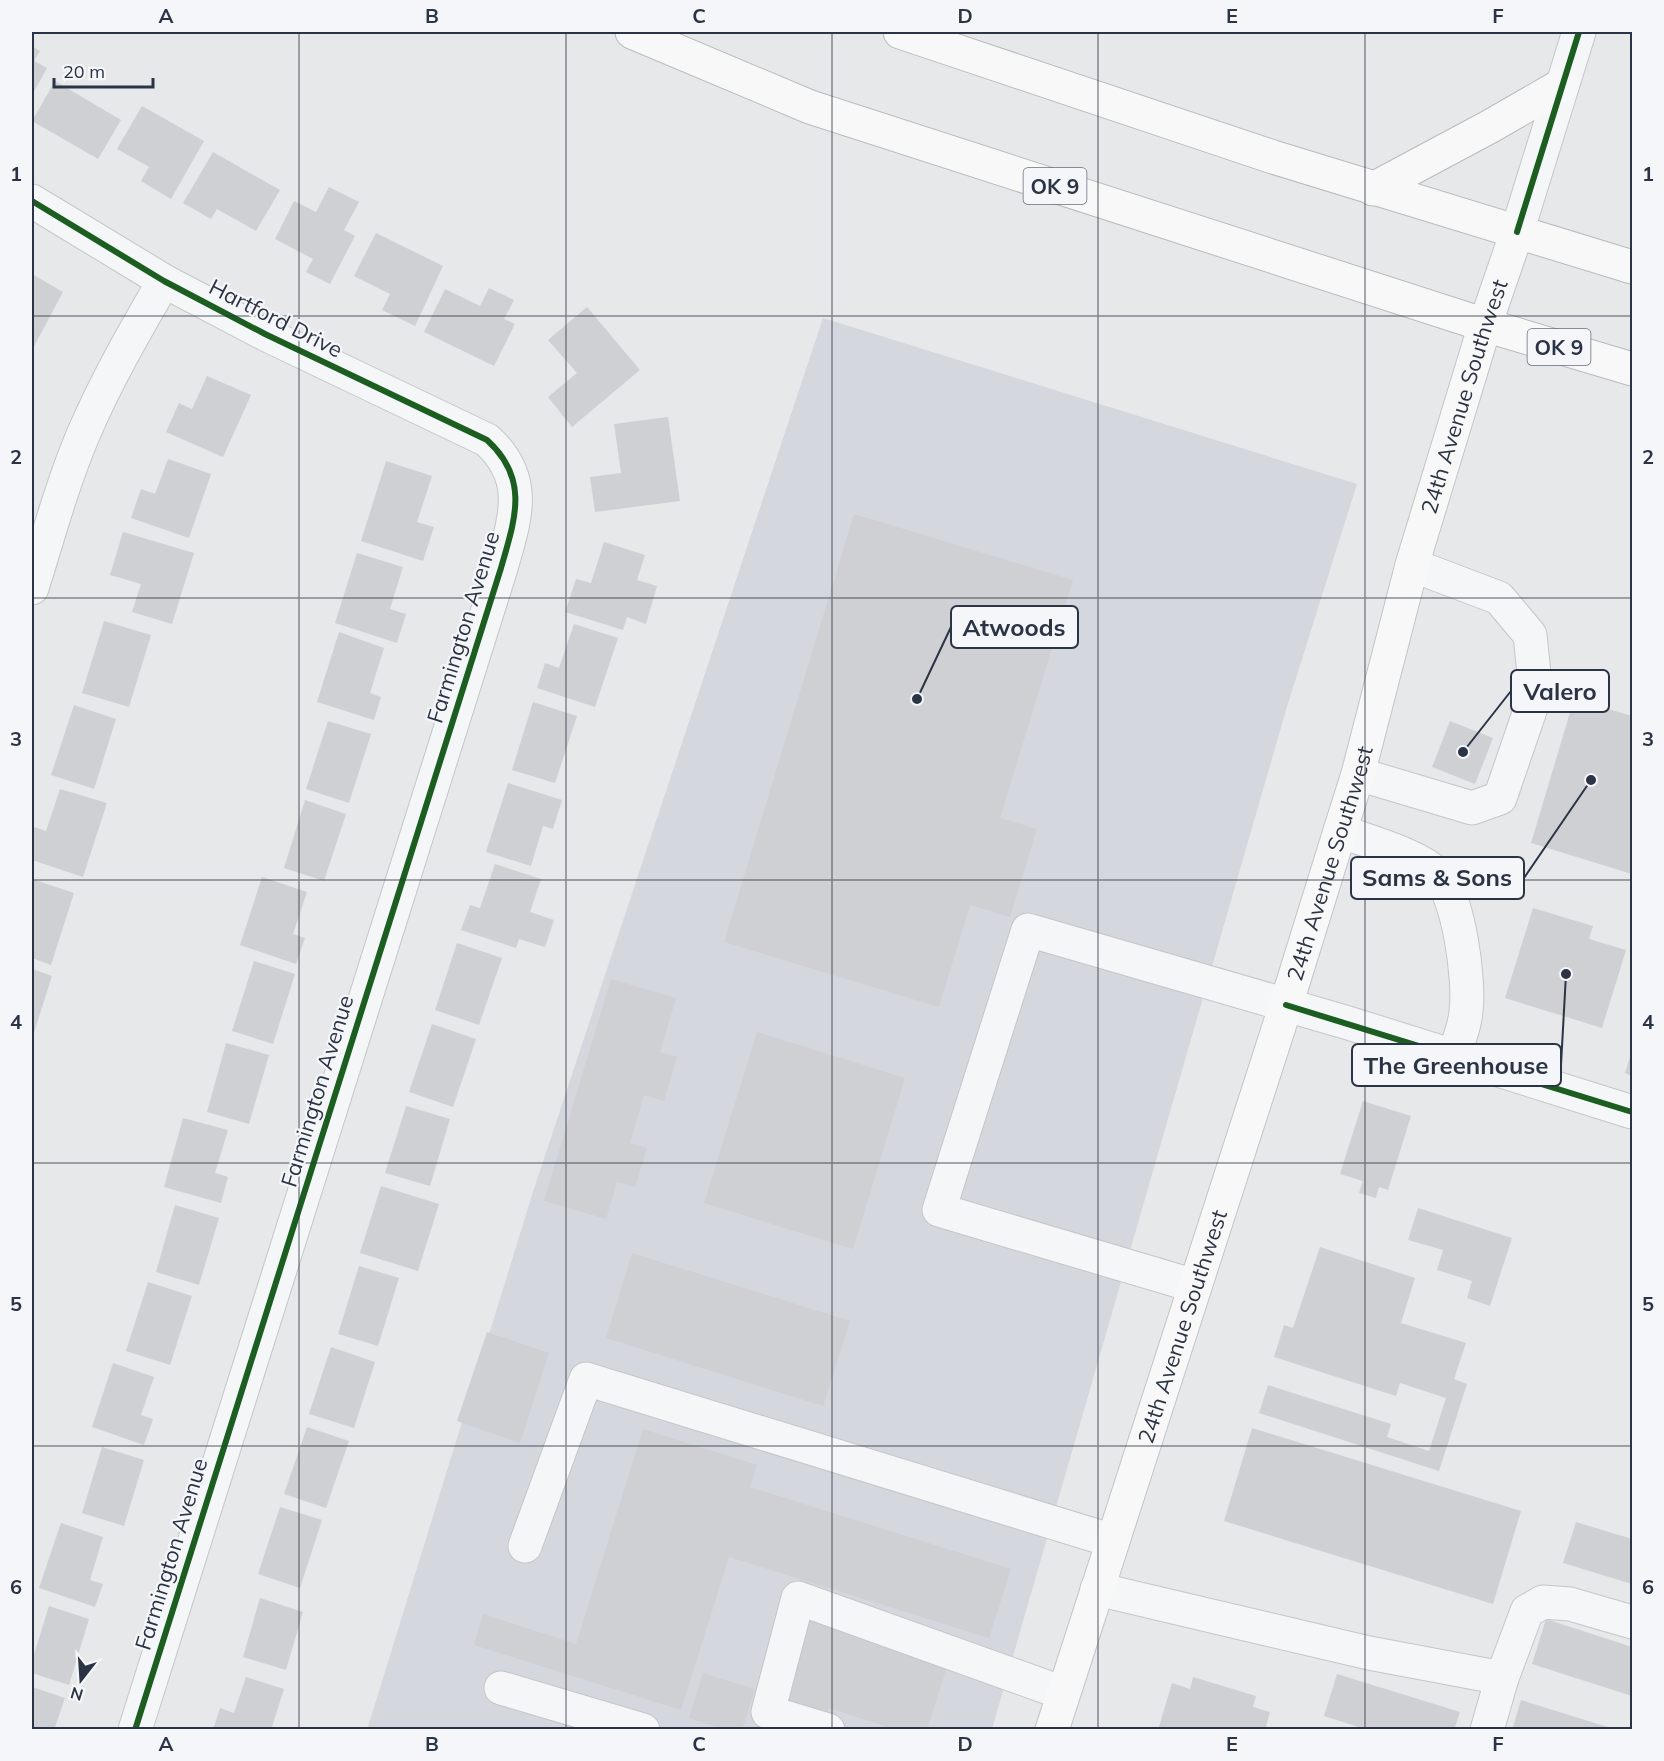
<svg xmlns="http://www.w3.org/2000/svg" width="1664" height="1761" viewBox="0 0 1664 1761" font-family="Mulish,sans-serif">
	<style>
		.built { fill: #d4d7dd }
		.building { fill: #ced0d3 }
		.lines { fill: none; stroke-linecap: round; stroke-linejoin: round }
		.minor-casing { stroke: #c4c6c8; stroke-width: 35 }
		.major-casing { stroke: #c2c5c8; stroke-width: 35 }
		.highway-casing { stroke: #b8bbbf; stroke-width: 35 }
		.minor { stroke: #f5f6f7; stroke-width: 33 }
		.major { stroke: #f8f8f8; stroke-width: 33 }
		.highway { stroke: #f8f8f8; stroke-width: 33 }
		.cycleway-casing { stroke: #f4f6f9; stroke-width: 10 }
		.cycleway { stroke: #1b5e20; stroke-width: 6 }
		.grid { fill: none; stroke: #2b3445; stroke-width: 1.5; stroke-opacity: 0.55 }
		.labels { text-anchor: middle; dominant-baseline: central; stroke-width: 4.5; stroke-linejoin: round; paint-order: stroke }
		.shield { fill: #f4f6f9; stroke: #676e7b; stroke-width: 1.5 }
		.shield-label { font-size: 21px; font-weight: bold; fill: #2b3445 }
		.street-label { font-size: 22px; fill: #2b3445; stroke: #f4f6f9 }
		.leader { fill: none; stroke: #2b3445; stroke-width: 2 }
		.callout-dot { fill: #2b3445; stroke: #f4f6f9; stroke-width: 2 }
		.callout { fill: #f4f6f9; stroke: #2b3445; stroke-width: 2 }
		.callout-label { font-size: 24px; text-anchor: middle; font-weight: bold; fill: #2b3445 }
		.neatline { fill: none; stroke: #2b3445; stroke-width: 2 }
		.grid-label { font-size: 20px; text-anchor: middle; font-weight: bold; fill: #2b3445 }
	</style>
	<rect width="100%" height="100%" fill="#e6e8ea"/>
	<!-- built -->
	<path class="built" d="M823,318l534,166 -71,226 -294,1019 -625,1 165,-535z"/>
	<!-- building -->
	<g class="building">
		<path d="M32,46l8,5 -6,10 13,7 -15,27z"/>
		<path d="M55,81l66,39 -23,39 -66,-38z"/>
		<path d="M142,106l62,35 -33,58 -30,-18 8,-14 -32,-18z"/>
		<path d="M213,152l67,38 -24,41 -39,-22 -6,10 -28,-16z"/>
		<path d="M329,187l30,15 -15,28 11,6 -25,48 -24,-12 7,-13 -38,-20 19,-38 22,11z"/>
		<path d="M376,233l67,33 -28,60 -33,-16 8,-16 -36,-18z"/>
		<path d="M32,274l31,18 -31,58z"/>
		<path d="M489,288l25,12 -10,19 11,5 -21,42 -70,-34 21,-43 35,17z"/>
		<path d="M587,307l53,63 -68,57 -24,-30 29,-24 -29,-33z"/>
		<path d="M207,376l44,19 -28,62 -57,-25 13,-29 13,6z"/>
		<path d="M668,417l12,84 -85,11 -5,-35 31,-4 -7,-49z"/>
		<path d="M168,459l43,15 -22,64 -58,-20 10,-29 14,5z"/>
		<path d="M386,461l46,15 -15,46 17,5 -11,34 -62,-20z"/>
		<path d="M854,514l219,66 -73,238 37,11 -27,88 -40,-12 -31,102 -215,-65z"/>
		<path d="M123,532l71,21 -22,71 -40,-12 9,-28 -31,-9z"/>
		<path d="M604,542l41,13 -8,25 20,6 -11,38 -19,-7 -4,13 -58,-18 11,-33 15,4z"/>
		<path d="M357,553l46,14 -13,42 16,5 -9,29 -62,-20z"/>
		<path d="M104,621l47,14 -22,72 -47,-14z"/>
		<path d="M574,624l44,14 -23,69 -58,-19 8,-25 14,5z"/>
		<path d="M339,632l45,16 -14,45 11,4 -7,23 -57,-18z"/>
		<path d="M1574,699l58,17v158l-101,-31z"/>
		<path d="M533,702l44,14 -22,67 -43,-13z"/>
		<path d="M74,705l42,14 -22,70 -43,-14z"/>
		<path d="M328,721l43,13 -22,69 -43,-14z"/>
		<path d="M1450,721l43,17 -18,46 -43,-17z"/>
		<path d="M508,783l54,17 -9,29 -10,-3 -12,40 -45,-14z"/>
		<path d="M60,789l47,14 -24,74 -51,-17v-25l2,-8 12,4z"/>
		<path d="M305,800l41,14 -22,67 -40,-13z"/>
		<path d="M495,864l46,15 -11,33 24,8 -9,27 -26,-8 -3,9 -55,-18 9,-25 10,3z"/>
		<path d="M262,877l45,15 -14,42 12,4 -9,26 -56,-19z"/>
		<path d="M32,879l42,14 -23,72 -19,-7z"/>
		<path d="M1533,908l60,18 -4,13 37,11 -24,78 -97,-30z"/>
		<path d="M457,943l45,15 -23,67 -44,-15z"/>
		<path d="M254,961l41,13 -22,70 -41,-13z"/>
		<path d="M32,969l20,7 -20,63z"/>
		<path d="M611,979l65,19 -16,54 17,5 -13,44 -20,-6 -14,48 17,5 -12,39 -18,-5 -11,37 -62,-18z"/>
		<path d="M432,1024l44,15 -23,68 -44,-15z"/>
		<path d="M757,1032l148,46 -52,171 -149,-46z"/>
		<path d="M226,1043l43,12 -20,69 -42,-12z"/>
		<path d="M1632,1051v25l-7,-3z"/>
		<path d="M1363,1101l48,15 -23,74 -9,-3 -3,11 -17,-5 4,-12 -23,-7z"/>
		<path d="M406,1106l44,13 -20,67 -45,-13z"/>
		<path d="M183,1118l45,12 -13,43 13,4 -7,26 -57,-16z"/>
		<path d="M381,1186l58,18 -21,67 -58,-18z"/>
		<path d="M175,1205l44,13 -20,67 -43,-13z"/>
		<path d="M1418,1208l94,30 -22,68 -23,-8 5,-17 -35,-11 6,-20 -35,-10z"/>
		<path d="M1320,1247l95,31 -14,45 65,20 -12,36 13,5 -28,87 -180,-58 9,-28 123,39 -4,13 42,14 17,-53 -46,-15 -4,13 -122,-39 10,-32 9,3z"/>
		<path d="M632,1253l218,68 -27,85 -217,-68z"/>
		<path d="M359,1266l40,12 -21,68 -40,-12z"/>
		<path d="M148,1282l44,14 -22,69 -44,-14z"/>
		<path d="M487,1332l62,21 -29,90 -63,-22z"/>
		<path d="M331,1347l44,15 -21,66 -45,-14z"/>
		<path d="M113,1363l41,14 -13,38 12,4 -9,26 -52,-18z"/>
		<path d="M307,1427l42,14 -23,67 -42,-14z"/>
		<path d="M1252,1428l269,83 -28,93 -269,-83z"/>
		<path d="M643,1429l114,36 -7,22 261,82 -22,69 -260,-81 -48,153 -207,-65 9,-31 93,30z"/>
		<path d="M102,1447l42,13 -20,66 -42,-13z"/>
		<path d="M280,1507l42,13 -22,68 -42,-14z"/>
		<path d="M1576,1522l56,17v45l-69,-21z"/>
		<path d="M61,1523l42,14 -13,43 13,4 -8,23 -56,-19z"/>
		<path d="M260,1598l43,14 -17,58 -43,-13z"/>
		<path d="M49,1606l40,13 -20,66 -37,-12v-12z"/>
		<path d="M808,1616l141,44 -22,70h-31l-67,-22 -4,12 -45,-14z"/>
		<path d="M1546,1619l86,28v49l-100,-32z"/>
		<path d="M703,1673l52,16 -13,41h-17l-36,-12z"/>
		<path d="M1337,1674l123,38 -6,18h-86l-44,-14z"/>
		<path d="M246,1677l38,12 -13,41h-58l7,-22 14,5z"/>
		<path d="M1193,1677l63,19 -3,11 17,5 -5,18h-107l14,-47 18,6z"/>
		<path d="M32,1687l33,11 -11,32h-22z"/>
		<path d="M1521,1700l93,29v1h-102z"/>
	</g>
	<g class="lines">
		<defs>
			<g id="minor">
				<path d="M32,201l132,80 101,53 222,106c43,39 28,79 14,128l-366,1162"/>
				<path d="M1517,232l62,-200"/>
				<path d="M32,588c16,-51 30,-103 51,-153 23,-54 52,-104 81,-154"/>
				<path d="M1358,774l114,34 28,-10 36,-105 -6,-58 -31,-37 -87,-33"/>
				<path d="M1340,831c26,10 79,24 97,43 22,22 33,107 29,137 -1,16 -8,30 -12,45"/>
				<path d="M1195,1286l-256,-76 89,-280 317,92 287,90"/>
				<path d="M525,1546l61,-167 527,162"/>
				<path d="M1097,1589l272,64 133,25"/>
				<path d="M501,1688l142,42"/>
				<path d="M828,1730l-60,-18 30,-114 265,95"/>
				<path d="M1487,1730l15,-52 25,-67 16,-9 27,2 62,18"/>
			</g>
			<g id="major">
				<path id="s1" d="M1052,1730l234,-725 54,-174 18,-57 54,-209 73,-240 32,-93"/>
			</g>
			<g id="highway">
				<path d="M632,32l178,75 675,218 147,44"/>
				<path d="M900,32l373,125 359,110"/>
				<path d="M1373,189l116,-62 73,-42"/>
			</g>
		</defs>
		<!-- minor casing -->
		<use href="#minor" class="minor-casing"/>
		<!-- major casing -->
		<use href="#major" class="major-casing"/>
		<!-- highway casing -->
		<use href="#highway" class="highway-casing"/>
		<!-- minor -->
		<use href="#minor" class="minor"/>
		<!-- major -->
		<use href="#major" class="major"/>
		<!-- highway -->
		<use href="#highway" class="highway"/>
		<defs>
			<g id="cycleway">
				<path d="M32,201l132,80 101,53 222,106c43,39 28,79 14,128l-366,1162"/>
				<path d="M1517,232l62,-200"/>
				<path d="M1286,1005l346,107"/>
			</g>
		</defs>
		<!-- cycleway casing -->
		<use href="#cycleway" class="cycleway-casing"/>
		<!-- cycleway -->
		<use href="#cycleway" class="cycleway"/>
	</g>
	<!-- grid -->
	<path class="grid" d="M299,32v1698M566,32v1698M832,32v1698M1098,32v1698M1365,32v1698M32,316h1600M32,598h1600M32,880h1600M32,1163h1600M32,1446h1600"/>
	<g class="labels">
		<!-- shield labels -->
		<g class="shield">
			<rect x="1023.5" y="168" width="63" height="36" rx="4.5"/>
			<rect x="1527.5" y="329" width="63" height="36" rx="4.5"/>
		</g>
		<g class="shield-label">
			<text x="1055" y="186">OK 9</text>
			<text x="1559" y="347">OK 9</text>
		</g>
		<!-- street labels -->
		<g class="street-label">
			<text transform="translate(276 318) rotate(27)">Hartford Drive</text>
			<text stroke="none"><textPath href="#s1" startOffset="1396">24th Avenue Southwest</textPath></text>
			<text transform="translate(463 627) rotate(-73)">Farmington Avenue</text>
			<text stroke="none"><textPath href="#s1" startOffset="910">24th Avenue Southwest</textPath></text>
			<text transform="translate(317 1091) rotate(-73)">Farmington Avenue</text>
			<text stroke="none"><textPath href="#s1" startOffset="424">24th Avenue Southwest</textPath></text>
			<text transform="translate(171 1554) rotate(-73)">Farmington Avenue</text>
		</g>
	</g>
	<!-- callouts -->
	<path class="leader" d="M917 699L951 627M1463 752L1511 691M1591 780L1524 878M1566 974L1561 1065"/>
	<g class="callout-dot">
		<circle cx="917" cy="699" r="6"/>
		<circle cx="1463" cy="752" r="6"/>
		<circle cx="1591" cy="780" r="6"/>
		<circle cx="1566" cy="974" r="6"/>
	</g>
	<g class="callout">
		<rect x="951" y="606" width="127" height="42" rx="6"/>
		<rect x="1511" y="670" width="98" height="42" rx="6"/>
		<rect x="1351" y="857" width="173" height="42" rx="6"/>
		<rect x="1352" y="1044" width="209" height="42" rx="6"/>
	</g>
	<g class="callout-label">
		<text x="1014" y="636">Atwoods</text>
		<text x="1560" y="700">Valero</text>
		<text x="1437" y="886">Sams &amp; Sons</text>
		<text x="1456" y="1074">The Greenhouse</text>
	</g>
	<!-- border -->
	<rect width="1664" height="1761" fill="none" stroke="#f4f6f9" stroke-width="66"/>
	<!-- north arrow -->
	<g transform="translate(81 1680) rotate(197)" stroke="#f4f6f9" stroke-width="4.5" paint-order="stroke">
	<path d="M0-4.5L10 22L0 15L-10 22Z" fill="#2b3445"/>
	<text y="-9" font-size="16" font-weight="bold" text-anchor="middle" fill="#2b3445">N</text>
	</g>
	<!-- scale -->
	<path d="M54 78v9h99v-9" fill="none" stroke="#2b3445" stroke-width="3"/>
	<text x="63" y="78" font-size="18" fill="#2b3445" stroke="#f4f6f9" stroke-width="4.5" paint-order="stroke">20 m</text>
	<rect x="33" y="33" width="1598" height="1695" class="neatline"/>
	<g class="grid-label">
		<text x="166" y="23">A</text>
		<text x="432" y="23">B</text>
		<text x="699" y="23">C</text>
		<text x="965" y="23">D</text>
		<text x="1232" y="23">E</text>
		<text x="1498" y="23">F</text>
		<text x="16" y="181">1</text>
		<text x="1648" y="181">1</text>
		<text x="16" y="464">2</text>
		<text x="1648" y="464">2</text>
		<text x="16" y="746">3</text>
		<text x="1648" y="746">3</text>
		<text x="16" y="1029">4</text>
		<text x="1648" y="1029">4</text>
		<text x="16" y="1311">5</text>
		<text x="1648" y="1311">5</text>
		<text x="16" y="1594">6</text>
		<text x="1648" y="1594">6</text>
		<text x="166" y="1751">A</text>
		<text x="432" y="1751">B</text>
		<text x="699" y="1751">C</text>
		<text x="965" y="1751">D</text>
		<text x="1232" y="1751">E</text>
		<text x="1498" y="1751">F</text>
	</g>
</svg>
